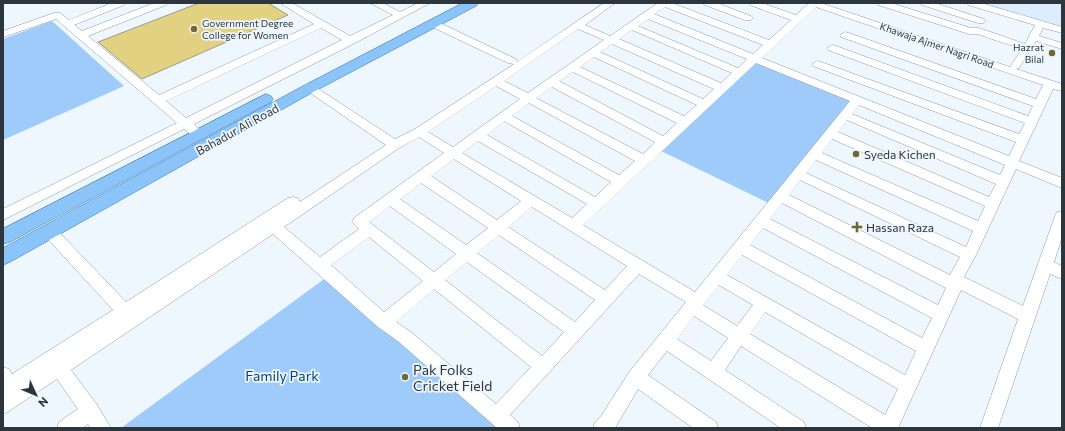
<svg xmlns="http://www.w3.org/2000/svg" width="1065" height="431" viewBox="0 0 1065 431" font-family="Commissioner,sans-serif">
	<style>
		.built { fill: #deedfd }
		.green { fill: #9ecbf9 }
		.building { fill: #e2d181; stroke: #a09b82 }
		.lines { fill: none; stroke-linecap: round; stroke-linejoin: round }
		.minor-casing { stroke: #8a9cb0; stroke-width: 1 }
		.major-casing { stroke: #3779b4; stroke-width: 1 }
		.minor { fill: #fff; fill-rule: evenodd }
		.major { fill: #8ac4f8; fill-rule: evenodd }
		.poi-dot { fill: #726734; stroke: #eef6fe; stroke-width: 1.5 }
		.labels { text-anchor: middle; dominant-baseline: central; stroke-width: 3.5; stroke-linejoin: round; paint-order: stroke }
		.far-poi-label { font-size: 10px; fill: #2d353d; stroke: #eef6fe; text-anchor: start }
		.far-street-label { font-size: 10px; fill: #2d353d; stroke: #eef6fe }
		.street-label { font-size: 12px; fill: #2d353d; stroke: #eef6fe }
		.poi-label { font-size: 12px; fill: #2d353d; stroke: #eef6fe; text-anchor: start }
		.near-poi-label { font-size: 14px; fill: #2d353d; stroke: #eef6fe; text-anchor: start }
		.near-park-label { font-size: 14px; fill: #004376; stroke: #eef6fe }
	</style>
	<rect width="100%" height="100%" fill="#eef6fe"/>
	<!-- built -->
	<path class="built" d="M994,3h68v27l-72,-22z"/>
	<!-- green -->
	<g class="green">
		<path d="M52,21l72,65 -121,54v-101z"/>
		<path d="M754,59l103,41 -84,105 -116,-56z"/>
		<path d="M331,274l180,154h-390z"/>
	</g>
	<!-- building -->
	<path class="building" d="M199,3h69l20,12 -146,64 -44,-37z"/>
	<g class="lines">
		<defs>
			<g id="minor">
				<path d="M112,3h14l-2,2 -50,20 8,6 72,-28h14l-2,2 -78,31 71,59 155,-71 -34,-21h12l58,33 43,-21 -23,-12h13l17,9 18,-9h12l-75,40 -161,81 10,10 -2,3h-8l-10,-8 -181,91v-11l174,-86 -121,-104 -53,18v-6l51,-18h6l9,7zM321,28l21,12 -156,78 -20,-17z"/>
				<path d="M604,3h11l-30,22 25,11 48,-33h14l97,37 22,-20 -41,-15 -2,-2h14l34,12 12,-11 -1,-1h14l189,64 12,-18 -45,-15h-8l-91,-29 -2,-2h15l80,25h8l46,16 10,-19 -67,-20 -2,-2h15l81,24v6l-19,-5 -4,8 23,7v6l-26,-8 -17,27 -3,1 46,15v7l-9,-2 -34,72 43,17v10l-46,-19 -40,86 -12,22 59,29 32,-90 2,-4 5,-1v26l-8,25 8,4v13l-12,-5 -52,154h-18l38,-109 -57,-29 -63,138h-26l-131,-82 -16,24 79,52 2,6h-25l-114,-77 -19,24 68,47 2,6h-25l-55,-39 -23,39h-22l2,-6 6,-6 29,-45 56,-69 -47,-28 -129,141 8,7 2,6h-23l-98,-86 -21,-15 -105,-93 -202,136 26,35 14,23h-20l-3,-4 -6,4h-25l2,-6 19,-13 -21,-30 -48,32 -6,3v-47l6,2 3,5 101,-64 -68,-74 -2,-4 2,-4 5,-1 5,1 71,74 162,-104 5,-1 5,1 2,4 86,-57 -80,-55 -2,-2 2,-2h8l81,53 20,-10 99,-65 -6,-1 -78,-37 -1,-2 1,-2h8l78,37 1,3zM665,7l98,38 -10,9 -99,-40zM816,7l227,78 -7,14 -187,-66 -4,-1 -5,3 1,2 192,69 -5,10 -192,-70 -4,-1 -5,3 1,2 197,73 -6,11 -198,-72 -4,-1 -5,3 1,2 203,76 -7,14 -247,-98zM648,19l99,40 -9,9 -100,-42zM578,29l26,11 -76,53 -24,-12zM632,30l100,43 -11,10 -102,-44zM612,44l102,45 -11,10 -103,-47zM594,57l103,48 -13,11 -104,-49zM756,63l94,38 -155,191 -112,-67zM573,72l104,51 -14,13 -104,-55zM496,86l24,13 -67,48 -25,-15zM552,87l103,55 -12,12 -107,-56zM529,103l106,58 -16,14 -107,-59zM859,105l146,60 -5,10 -148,-61zM847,120l149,64 -7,13 -151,-65zM504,121l107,61 -16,15 -108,-62zM419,137l25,16 -90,65 -2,4 7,7 -39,28 -36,-30 115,-79zM832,139l153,67 -7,15 -156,-68zM478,141l109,63 -15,14 -110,-65zM454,159l67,42 -24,19 -66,-44zM816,160l157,71 -7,16 -160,-74zM800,180l160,77 -10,18 -161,-80zM421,183l67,45 -22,17 -66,-46zM782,203l164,85 -8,17 -168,-86zM390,206l66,48 -22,18 -65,-50zM532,207l95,59 -22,24 -97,-63zM763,228l169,90 -10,20 -172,-93zM499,235l96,65 -20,22 -98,-69zM369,237l54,44 -39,31 -53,-47zM742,255l174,96 -11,24 -178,-100zM467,262l97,70 -22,24 -97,-76zM719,285l34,20 -16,21 -34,-21zM434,289l97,78 -35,37 -85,-72 -15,-10zM765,312l133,77 -13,26 -135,-81zM694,316l34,22 -17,23 -34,-22z"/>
				<path d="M703,3h14l34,13 2,2 -2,2h-6l-40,-15z"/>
				<path d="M920,3h15l49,16 2,2 -2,2h-6l-56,-18z"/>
			</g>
			<g id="major">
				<path d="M463,3h15l-2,3 -161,85 -305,171 -7,3v-17l302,-163z"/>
				<path d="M266,94l5,2 2,3 -2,3 -261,140 -7,2v-15z"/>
			</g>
		</defs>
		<!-- minor casing -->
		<use href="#minor" class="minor-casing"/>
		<!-- major casing -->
		<use href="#major" class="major-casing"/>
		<!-- minor -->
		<use href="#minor" class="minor"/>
		<!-- major -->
		<use href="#major" class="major"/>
	</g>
	<!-- markers -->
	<g class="poi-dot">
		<circle cx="194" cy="29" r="4"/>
		<circle cx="1052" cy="53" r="4"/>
		<circle cx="856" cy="154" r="4"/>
		<path d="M855 221h4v4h4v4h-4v4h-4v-4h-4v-4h4z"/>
		<circle cx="405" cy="377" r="4"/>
	</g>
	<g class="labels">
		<!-- far-poi labels -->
		<g class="far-poi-label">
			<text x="202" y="23">Government Degree<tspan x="202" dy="12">College for Women</tspan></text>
			<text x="1044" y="47" text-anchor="end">Hazrat<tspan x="1044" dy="12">Bilal</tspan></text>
		</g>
		<!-- far-street labels -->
		<g class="far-street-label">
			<text transform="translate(937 45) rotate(19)">Khawaja Ajmer Nagri Road</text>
		</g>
		<!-- street labels -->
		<g class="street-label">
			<text transform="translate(237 129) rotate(-29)">Bahadur Ali Road</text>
		</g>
		<!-- poi labels -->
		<g class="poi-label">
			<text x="864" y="154">Syeda Kichen</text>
			<text x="866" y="227">Hassan Raza</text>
		</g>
		<!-- near-poi labels -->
		<g class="near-poi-label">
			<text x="413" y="369">Pak Folks<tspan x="413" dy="16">Cricket Field</tspan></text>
		</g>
		<!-- near-park labels -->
		<g class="near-park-label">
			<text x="282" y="375">Family Park</text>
		</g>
	</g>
	<!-- border -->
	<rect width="1065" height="431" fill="none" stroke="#2d353d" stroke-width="8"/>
	<!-- north arrow -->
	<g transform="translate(36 395) rotate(134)" stroke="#eef6fe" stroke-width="3" paint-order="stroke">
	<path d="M0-3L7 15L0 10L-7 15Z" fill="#2d353d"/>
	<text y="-6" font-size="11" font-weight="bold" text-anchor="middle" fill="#2d353d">N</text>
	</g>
</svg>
